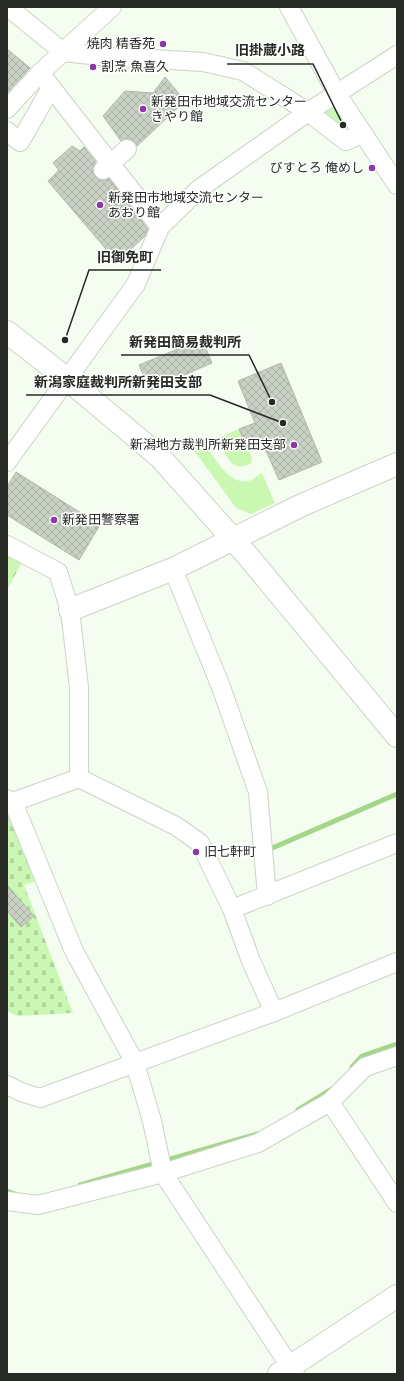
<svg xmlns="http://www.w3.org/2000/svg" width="404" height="1381" viewBox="0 0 404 1381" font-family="'Nunito Sans','Noto Sans JP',sans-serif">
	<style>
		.grass { fill: #caf8b3 }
		.forest { fill: url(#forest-firs) }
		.cemetery { fill: url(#cemetery-stones) }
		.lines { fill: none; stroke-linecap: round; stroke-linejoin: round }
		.stream { stroke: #a3d788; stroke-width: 5 }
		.building { fill: url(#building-cross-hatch); stroke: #b0b8ab }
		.street-casing { stroke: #cbd4c7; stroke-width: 20 }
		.secondary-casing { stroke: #cbd4c7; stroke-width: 24 }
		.street { stroke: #fff; stroke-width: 18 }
		.secondary { stroke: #fff; stroke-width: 22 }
		.poi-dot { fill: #8938a7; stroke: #fff; stroke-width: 1.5 }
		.labels { text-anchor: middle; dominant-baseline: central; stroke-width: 3; stroke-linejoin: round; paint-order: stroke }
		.poi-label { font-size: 13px; fill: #272a25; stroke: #fff; text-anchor: start }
		.leader { fill: none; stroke: #272a25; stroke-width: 1.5 }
		.callout-dot { fill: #272a25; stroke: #fff; stroke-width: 1.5 }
		.callout-label { font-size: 14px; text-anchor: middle; font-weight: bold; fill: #272a25; stroke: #fff; stroke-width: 3; stroke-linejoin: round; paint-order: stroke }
	</style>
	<defs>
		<pattern id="forest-firs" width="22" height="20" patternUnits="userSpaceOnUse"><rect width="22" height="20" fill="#caf8b3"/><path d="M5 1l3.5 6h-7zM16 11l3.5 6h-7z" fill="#aed59a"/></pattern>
		<pattern id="cemetery-stones" width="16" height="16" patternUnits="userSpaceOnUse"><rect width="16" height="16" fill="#caf8b3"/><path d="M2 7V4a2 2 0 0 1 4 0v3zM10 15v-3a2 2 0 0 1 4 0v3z" fill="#aed59a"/></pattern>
		<pattern id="building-cross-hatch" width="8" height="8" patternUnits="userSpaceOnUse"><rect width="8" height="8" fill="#c8d1c4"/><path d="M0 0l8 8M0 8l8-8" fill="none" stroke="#acb4a8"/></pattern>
	</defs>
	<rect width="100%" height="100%" fill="#f4fdf0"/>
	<!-- grass -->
	<g class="grass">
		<path d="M334,101l14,27h-10l-15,-14z"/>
		<path d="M239,429l13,29 -1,5c-20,12 -26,-10 -33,-25z"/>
		<path d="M205,444c9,13 24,41 43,37 5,-1 10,-6 14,-8l13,30 -24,11 -15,-6 -43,-59z"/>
	</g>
	<!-- forest -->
	<path class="forest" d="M7,552l16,8 -16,30z"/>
	<!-- cemetery -->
	<path class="cemetery" d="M7,813l32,67 -15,5 49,128 -56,3 -10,-5z"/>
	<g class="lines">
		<!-- stream -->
		<g class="stream">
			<path d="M270,849l127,-55"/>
			<path d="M352,1067l10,-11 35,-12"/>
			<path d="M298,1110l34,-21"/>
			<path d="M80,1185l177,-51"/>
			<path d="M7,1191l10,4"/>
		</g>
	</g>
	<!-- building -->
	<g class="building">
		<path d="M7,49l23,19 -23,25z"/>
		<path d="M165,77l20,24 -48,45 -2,-4 -5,-3h-5l-4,2 -18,-25 22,-25 28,2z"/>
		<path d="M72,146l8,5 4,-4 12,15 -3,5v5l2,5 5,3h5l4,-2 39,51 -3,7 -28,26 -69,-81 11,-11 -6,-7z"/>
		<path d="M202,339l10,24 -62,27 -11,-25z"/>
		<path d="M281,363l41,99 -43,18 -16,-36 -15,6 -9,-21 16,-6 -17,-42z"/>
		<path d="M16,472l84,53 -21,35 -72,-45v-28z"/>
		<path d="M7,885l27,31 -13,11 -14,-16z"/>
	</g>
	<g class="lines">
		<defs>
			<g id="street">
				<path d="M8,7l55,45 37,4 103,6 40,9 65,41 38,29 17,-8"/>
				<path d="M289,7l48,87 60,91"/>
				<path d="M40,73l120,154"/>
				<path d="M7,109l33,-36 72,-66"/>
				<path d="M7,131l13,11 31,-54"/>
				<path d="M103,170l24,-21"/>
				<path d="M7,462l129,-178 24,-57 39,-38 109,-77 89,-57"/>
				<path d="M7,545l51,27 12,38 9,77v91"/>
				<path d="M173,569l48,118 37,105 9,104"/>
				<path d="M7,799l6,3 61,149 61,112 17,58 11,52 132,201"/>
				<path d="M13,802l66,-24 97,48 24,17 32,66 19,52 23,51"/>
				<path d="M232,909l165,-66"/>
				<path d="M7,1085l14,7 19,6 234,-86 123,-50"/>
				<path d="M330,1102l67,101"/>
				<path d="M7,1201l31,4 125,-32 95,-30 72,-41 35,-35 32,-11"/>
			</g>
			<g id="secondary">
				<path d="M7,332l60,47 93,78 87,98 150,181"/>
				<path d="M70,610l103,-41 129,-64 95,-41"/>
				<path d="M279,1374l118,-78"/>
			</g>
		</defs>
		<!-- street casing -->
		<use href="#street" class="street-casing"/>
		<!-- secondary casing -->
		<use href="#secondary" class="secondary-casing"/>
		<!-- street -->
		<use href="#street" class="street"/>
		<!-- secondary -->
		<use href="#secondary" class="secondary"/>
	</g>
	<!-- markers -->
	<g class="poi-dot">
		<circle cx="163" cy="44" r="4"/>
		<circle cx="93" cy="67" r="4"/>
		<circle cx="143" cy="109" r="4"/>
		<circle cx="372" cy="168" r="4"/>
		<circle cx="100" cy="205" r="4"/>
		<circle cx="294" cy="445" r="4"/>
		<circle cx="54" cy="520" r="4"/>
		<circle cx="196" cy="852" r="4"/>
	</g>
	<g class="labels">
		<!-- poi labels -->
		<g class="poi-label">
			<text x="155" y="44" text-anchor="end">焼肉 精香苑</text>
			<text x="101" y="67">割烹 魚喜久</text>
			<text x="151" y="102">新発田市地域交流センター<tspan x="151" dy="15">きやり館</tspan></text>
			<text x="364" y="168" text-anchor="end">びすとろ 俺めし</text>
			<text x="108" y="198">新発田市地域交流センター<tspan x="108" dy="15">あおり館</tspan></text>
			<text x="286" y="445" text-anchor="end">新潟地方裁判所新発田支部</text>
			<text x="62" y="520">新発田警察署</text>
			<text x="204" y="852">旧七軒町</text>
		</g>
	</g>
	<!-- callouts -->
	<path class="leader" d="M343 125L313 64H227M65 340L89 270H161M272 402L249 355H121M283 423L210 395H26"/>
	<g class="callout-dot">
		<circle cx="343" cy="125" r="4"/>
		<circle cx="65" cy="340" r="4"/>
		<circle cx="272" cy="402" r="4"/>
		<circle cx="283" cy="423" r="4"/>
	</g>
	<g class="callout-label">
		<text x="270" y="55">旧掛蔵小路</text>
		<text x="125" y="262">旧御免町</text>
		<text x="185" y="347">新発田簡易裁判所</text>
		<text x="118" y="387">新潟家庭裁判所新発田支部</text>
	</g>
	<!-- border -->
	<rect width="404" height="1381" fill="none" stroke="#272a25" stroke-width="16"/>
</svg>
